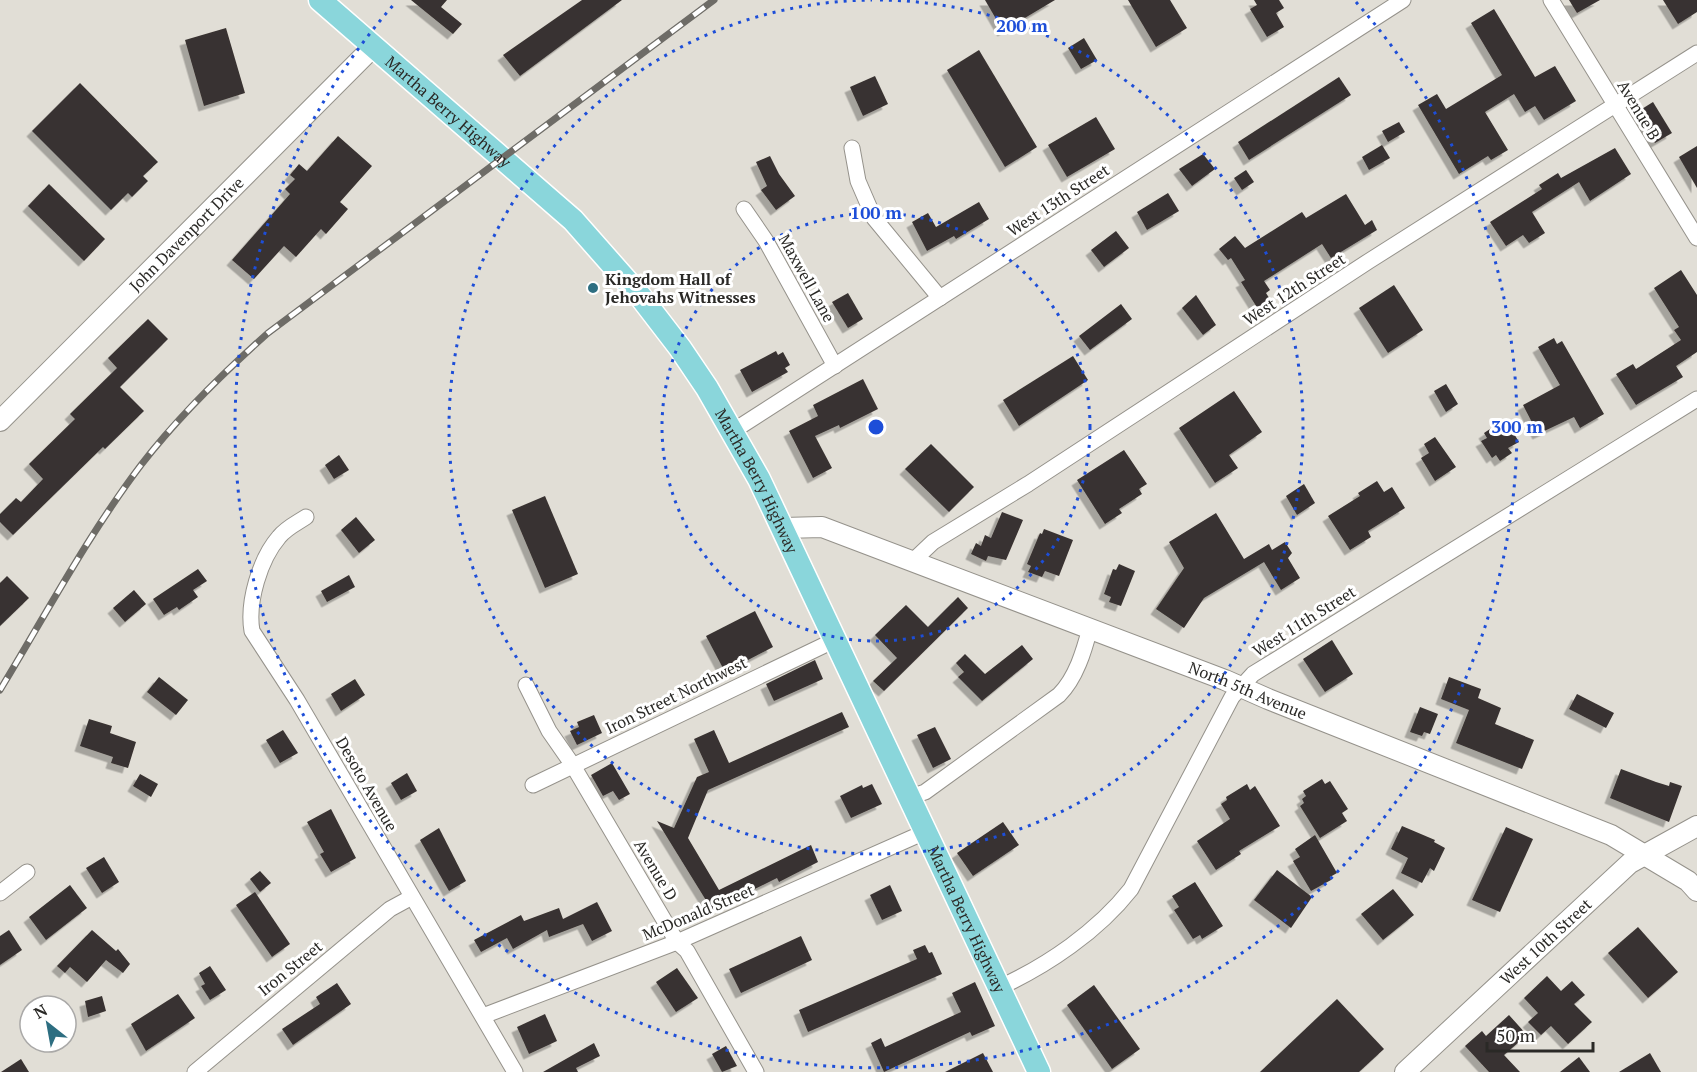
<svg xmlns="http://www.w3.org/2000/svg" width="1697" height="1072" viewBox="0 0 1697 1072" font-family="'PT Serif',serif">
	<style>
		.building { fill: #393230; filter: url(#shadow) }
		.lines { fill: none; stroke-linecap: round; stroke-linejoin: round }
		.street-casing { stroke: #95928b; stroke-width: 17 }
		.secondary-casing { stroke: #95928b; stroke-width: 22 }
		.primary-casing { stroke: #fff; stroke-width: 25 }
		.street { stroke: #fff; stroke-width: 15 }
		.secondary { stroke: #fff; stroke-width: 20 }
		.primary { stroke: #8ad6db; stroke-width: 22 }
		.rail-casing { stroke: #6e6c67; stroke-width: 7 }
		.rail { stroke: #fff; stroke-width: 4.5; stroke-dasharray: 14; stroke-linecap: butt }
		.ring { fill: none; stroke: #1d4ed8; stroke-width: 3; stroke-dasharray: 3 6 }
		.poi-dot { fill: #2d6e81; stroke: #fff; stroke-width: 2 }
		.labels { text-anchor: middle; dominant-baseline: central; stroke-width: 6; stroke-linejoin: round; paint-order: stroke }
		.street-label { font-size: 16px; fill: #2a2926; stroke: #fff }
		.poi-label { font-size: 16px; font-weight: bold; fill: #2a2926; stroke: #fff; text-anchor: start }
		.centre { fill: #1d4ed8; stroke: #fff; stroke-width: 3 }
		.ring-label { font-size: 18px; text-anchor: middle; font-weight: bold; fill: #1d4ed8; stroke: #fff; stroke-width: 6; stroke-linejoin: round; paint-order: stroke }
	</style>
	<defs>
		<filter id="shadow"><feDropShadow dx="-5.5" dy="5.5" stdDeviation="0" flood-color="#0004"/></filter>
	</defs>
	<rect width="100%" height="100%" fill="#e1ded6"/>
	<!-- building -->
	<g class="building">
		<path d="M411,0h36l-6,7 21,17 -9,10z"/>
		<path d="M582,0h40l-102,76 -17,-21z"/>
		<path d="M985,0h70l-52,31z"/>
		<path d="M1128,0h42l17,28 -31,19z"/>
		<path d="M1254,0h25l5,8 -8,5 8,14 -17,10 -17,-28 7,-4z"/>
		<path d="M1569,0h31l-23,13z"/>
		<path d="M1663,0h34v12l-19,12z"/>
		<path d="M1494,9l41,68 20,-11 21,35 -32,19 -9,-14 -10,6 -11,-18 -29,18 23,38 -17,10 -3,-4 -29,18 -41,-69 19,-11 9,15 56,-34 -31,-52z"/>
		<path d="M226,28l19,65 -41,13 -19,-66z"/>
		<path d="M1084,38l13,22 -16,9 -13,-21z"/>
		<path d="M979,50l58,97 -32,20 -58,-97z"/>
		<path d="M875,76l13,28 -25,12 -13,-29z"/>
		<path d="M1339,77l12,18 -102,65 -11,-18z"/>
		<path d="M80,83l78,79 -15,14 5,5 -16,16 -4,-4 -17,17 -79,-79z"/>
		<path d="M1653,102l19,31 -17,10 -18,-31z"/>
		<path d="M1096,117l19,32 -48,28 -19,-32z"/>
		<path d="M1399,122l6,10 -17,10 -6,-11z"/>
		<path d="M338,136l34,30 -32,36 8,7 -22,25 -5,-5 -25,28 -12,-11 -30,33 -22,-19 58,-66 -5,-5 10,-10 -5,-4 9,-11 8,7z"/>
		<path d="M1382,145l8,13 -21,12 -7,-13z"/>
		<path d="M1697,146v42l-18,-31z"/>
		<path d="M1615,148l16,26 -41,27 -11,-19 -47,30 13,21 -16,10 -6,-8 -17,11 -16,-24 52,-33 -3,-4 19,-12 3,5z"/>
		<path d="M1203,154l12,15 -23,17 -13,-17z"/>
		<path d="M770,156l9,18 16,22 -19,14 -15,-20 6,-4 -11,-24z"/>
		<path d="M1246,170l8,12 -12,8 -8,-12z"/>
		<path d="M49,184l56,55 -21,22 -56,-55z"/>
		<path d="M1168,193l11,18 -32,19 -10,-18z"/>
		<path d="M1346,194l19,31 7,-5 5,10 -46,28 -9,-14 -58,37 6,9 -4,3 5,8 -13,8 -17,-27 4,-2 -14,-22 -3,2 -9,-11 16,-13 10,12 57,-36 4,6z"/>
		<path d="M979,202l10,17 -33,20 -2,-3 -27,15 -15,-29 16,-9 8,14z"/>
		<path d="M1116,231l13,17 -25,19 -13,-17z"/>
		<path d="M1681,270l16,25v57l-21,14 7,11 -47,28 -20,-31 17,-10 3,5 45,-29 -7,-10 5,-3 -25,-39z"/>
		<path d="M1394,285l29,45 -35,23 -29,-45z"/>
		<path d="M848,293l15,26 -15,9 -16,-26z"/>
		<path d="M1196,295l20,30 -13,10 -21,-27z"/>
		<path d="M1121,304l11,15 -42,31 -11,-14z"/>
		<path d="M148,319l20,20 -48,48 24,24 -39,38 -2,-2 -90,88 -13,-13v-8l16,-16 5,4 22,-23 -14,-15 46,-45 -5,-5 47,-46 -9,-10z"/>
		<path d="M1554,338l3,6 5,-3 42,73 -24,14 -6,-11 -36,17 -15,-29 37,-20 -22,-38z"/>
		<path d="M776,351l2,4 5,-3 7,13 -5,3 3,4 -36,20 -12,-22z"/>
		<path d="M1073,356l15,24 -69,46 -16,-26z"/>
		<path d="M863,379l15,30 -38,19 -1,-3 -24,11 17,32 -19,10 -24,-47 29,-15 -5,-11z"/>
		<path d="M1446,384l12,20 -12,8 -12,-21z"/>
		<path d="M1234,391l28,41 -33,23 9,13 -23,15 -36,-55z"/>
		<path d="M1505,419l14,23 -11,6 4,5 -12,8 -4,-6 -4,3 -11,-17 6,-3 -3,-5z"/>
		<path d="M1435,437l21,30 -21,14 -14,-23 8,-5 -5,-9z"/>
		<path d="M931,444l43,43 -25,25 -44,-43z"/>
		<path d="M1124,450l23,34 -8,5 3,5 -23,15 3,4 -17,11 -28,-44z"/>
		<path d="M339,455l10,15 -15,9 -9,-14z"/>
		<path d="M1377,481l7,11 8,-5 13,21 -37,23 3,6 -21,13 -22,-34 32,-20 -2,-3z"/>
		<path d="M1304,484l11,19 -18,12 -11,-19z"/>
		<path d="M545,496l33,78 -33,14 -33,-78z"/>
		<path d="M1002,512l21,8 -17,40 -18,-4 -2,5 -15,-7 5,-11 5,3 4,-11 6,3z"/>
		<path d="M1216,513l28,46 25,-15 3,6 13,-8 7,11 -4,5 12,20 -19,12 -17,-28 -60,36 -20,30 -28,-19 28,-41 -15,-26z"/>
		<path d="M356,517l19,23 -16,13 -18,-23z"/>
		<path d="M1044,529l29,11 -14,36 -14,-5 -3,6 -14,-5 3,-6 -4,-2 13,-31 2,1z"/>
		<path d="M1119,564l16,7 -14,35 -12,-4 2,-5 -7,-3 9,-25 3,1z"/>
		<path d="M198,569l9,12 -14,9 5,7 -19,13 -2,-3 -13,8 -11,-16z"/>
		<path d="M349,575l6,12 -28,15 -6,-11z"/>
		<path d="M7,576l22,22 -29,28v-43z"/>
		<path d="M134,590l12,14 -21,18 -12,-14z"/>
		<path d="M958,597l10,11 -84,83 -11,-10 24,-23 -22,-23 31,-30 22,22z"/>
		<path d="M755,611l18,36 -48,25 -19,-36z"/>
		<path d="M1332,640l21,34 -28,18 -22,-33z"/>
		<path d="M1022,645l11,14 -51,42 -24,-24 6,-5 -8,-9 9,-9 20,20z"/>
		<path d="M815,660l8,19 -49,22 -8,-17z"/>
		<path d="M159,677l29,23 -12,15 -29,-23z"/>
		<path d="M1449,677l32,12 -3,9 23,10 -6,16 39,16 -12,29 -66,-26 13,-33 -28,-11z"/>
		<path d="M355,679l10,16 -24,16 -10,-17z"/>
		<path d="M1577,694l37,19 -8,15 -37,-19z"/>
		<path d="M1420,707l18,7 -8,20 -6,-2 -2,4 -12,-4z"/>
		<path d="M842,712l7,15 -141,63 -20,48 31,52 92,-45 7,17 -39,20 -2,-4 -65,32 -55,-89 17,7 23,-51 12,-5 -15,-33 20,-9 15,33z"/>
		<path d="M594,715l8,18 -25,12 -7,-14 9,-4 -2,-5z"/>
		<path d="M89,719l23,7 -2,7 26,9 -8,26 -17,-5 2,-6 -33,-11z"/>
		<path d="M935,727l16,32 -18,9 -16,-33z"/>
		<path d="M283,730l15,23 -18,10 -14,-23z"/>
		<path d="M612,763l18,31 -11,6 -6,-9 -10,5 -12,-21z"/>
		<path d="M1621,769l35,13 13,4 1,-4 12,4 -13,36 -59,-24z"/>
		<path d="M407,773l10,18 -16,9 -10,-17z"/>
		<path d="M140,774l18,10 -7,13 -18,-11z"/>
		<path d="M1322,779l3,5 5,-3 18,28 -6,4 5,8 -27,17 -20,-32 4,-3 -2,-4 4,-3 -3,-5z"/>
		<path d="M872,784l10,20 -31,14 -11,-22 22,-11 1,3z"/>
		<path d="M1247,784l3,6 5,-4 25,40 -41,25 2,3 -25,16 -19,-29 33,-22 -9,-15 6,-4 -1,-3z"/>
		<path d="M331,809l25,49 -25,14 -11,-18 4,-2 -17,-30z"/>
		<path d="M1003,822l16,23 -46,31 -16,-23z"/>
		<path d="M1402,826l33,14 -1,2 11,6 -11,23 -4,-3 -8,15 -21,-10 7,-15 -17,-9z"/>
		<path d="M1506,827l27,12 -33,73 -28,-12z"/>
		<path d="M439,828l27,53 -17,10 -29,-51z"/>
		<path d="M1315,835l22,38 -7,4 1,3 -20,11 -18,-30 7,-4 -5,-8z"/>
		<path d="M104,857l15,25 -17,11 -16,-25z"/>
		<path d="M1277,870l35,27 -21,31 -37,-28z"/>
		<path d="M260,871l11,12 -11,9 -10,-13z"/>
		<path d="M1195,882l28,44 -21,13 -2,-4 -7,4 -19,-29 5,-3 -7,-11z"/>
		<path d="M70,885l17,23 -41,32 -17,-23z"/>
		<path d="M890,885l12,26 -20,9 -12,-25z"/>
		<path d="M1393,889l21,26 -31,25 -22,-26z"/>
		<path d="M255,892l35,52 -18,13 -36,-52z"/>
		<path d="M597,902l15,29 -20,10 -9,-17 -34,13 -2,-7 -34,19 -6,-11 -26,14 -7,-12 47,-25 3,6 35,-13 4,11z"/>
		<path d="M1638,927l40,45 -30,26 -40,-45z"/>
		<path d="M9,930l13,20 -22,15v-29z"/>
		<path d="M92,930l24,21 2,-2 12,15 -7,9 -17,-13 -19,22 -17,-15 -5,6 -8,-7z"/>
		<path d="M801,936l11,24 -71,33 -12,-24z"/>
		<path d="M925,945l4,8 3,-1 10,22 -134,58 -9,-22 118,-51 -4,-9z"/>
		<path d="M210,966l16,24 -16,10 -9,-14 4,-2 -6,-11z"/>
		<path d="M677,968l21,30 -22,14 -20,-30z"/>
		<path d="M1547,976l14,15 11,-10 13,14 -11,9 18,18 -24,22 -17,-18 -10,9 -13,-13 10,-9 -14,-15z"/>
		<path d="M975,982l20,44 -23,10 -2,-4 -86,40 -13,-29 10,-5 4,9 76,-35 -9,-19z"/>
		<path d="M337,983l14,21 -58,41 -11,-16 38,-25 -4,-7z"/>
		<path d="M1094,985l46,64 -28,20 -45,-64z"/>
		<path d="M178,994l17,24 -49,33 -15,-27z"/>
		<path d="M102,996l4,15 -18,6 -3,-16z"/>
		<path d="M1337,999l47,50 -25,23h-99z"/>
		<path d="M545,1014l12,27 -28,13 -12,-27z"/>
		<path d="M1509,1015l18,20 -23,20 16,17h-31l-24,-26 17,-15 4,5z"/>
		<path d="M594,1043l6,13 -24,12 2,4h-35z"/>
		<path d="M726,1046l11,20 -15,6 -10,-18z"/>
		<path d="M983,1053l10,19h-48z"/>
		<path d="M1650,1053l11,19h-42z"/>
		<path d="M1579,1057l11,15h-30z"/>
		<path d="M21,1059l8,13h-28z"/>
	</g>
	<g class="lines">
		<defs>
			<g id="street">
				<path d="M1551,0l146,238"/>
				<path d="M852,148l6,33 16,37 66,80"/>
				<path d="M744,209l22,32 69,125"/>
				<path d="M733,431l670,-431"/>
				<path d="M306,517c-9,6 -20,11 -27,20 -19,22 -32,65 -27,94l45,69 218,372"/>
				<path d="M914,560l19,-18 95,-58 341,-223 328,-208"/>
				<path d="M526,685l23,46 23,33 105,178 10,9 69,121"/>
				<path d="M533,785l302,-145"/>
				<path d="M910,797l15,-5 134,-97c17,-17 25,-44 31,-67"/>
				<path d="M0,893l27,-21"/>
				<path d="M998,988c49,-22 100,-57 133,-99l101,-192 21,-23 444,-275"/>
				<path d="M483,1016l194,-74 248,-110"/>
				<path d="M195,1072l195,-163 22,-12"/>
			</g>
			<g id="secondary">
				<path id="s1" d="M0,421l373,-374"/>
				<path id="s2" d="M783,528l39,-1 403,153 43,19 343,136 77,46 9,10"/>
				<path id="s3" d="M1405,1072l225,-209 67,-37"/>
			</g>
			<g id="primary">
				<path id="s4" d="M320,0l253,220 67,76 40,52 27,40 52,91 280,593"/>
			</g>
		</defs>
		<!-- street casing -->
		<use href="#street" class="street-casing"/>
		<!-- secondary casing -->
		<use href="#secondary" class="secondary-casing"/>
		<!-- primary casing -->
		<use href="#primary" class="primary-casing"/>
		<!-- street -->
		<use href="#street" class="street"/>
		<!-- secondary -->
		<use href="#secondary" class="secondary"/>
		<!-- primary -->
		<use href="#primary" class="primary"/>
		<defs>
			<path id="rail" d="M0,690c46,-76 88,-155 141,-225 38,-49 81,-91 127,-132l446,-333"/>
		</defs>
		<!-- rail casing -->
		<use href="#rail" class="rail-casing"/>
		<!-- rail -->
		<use href="#rail" class="rail"/>
	</g>
	<!-- distance rings -->
	<g class="ring">
		<circle cx="876" cy="427" r="214"/>
		<path d="M880 0A427 427 0 1 1 872 0"/>
		<path d="M1356 2A641 641 0 1 1 396 2"/>
	</g>
	<!-- markers -->
	<circle class="poi-dot" cx="593" cy="288" r="6"/>
	<g class="labels">
		<!-- street labels -->
		<g class="street-label">
			<text transform="translate(1639 110) rotate(59)">Avenue B</text>
			<text stroke="none"><textPath href="#s4" startOffset="170">Martha Berry Highway</textPath></text>
			<text transform="translate(1058 200) rotate(-33)">West 13th Street</text>
			<text stroke="none"><textPath href="#s1" startOffset="264">John Davenport Drive</textPath></text>
			<text transform="translate(807 278) rotate(61)">Maxwell Lane</text>
			<text transform="translate(1294 289) rotate(-33)">West 12th Street</text>
			<text stroke="none"><textPath href="#s4" startOffset="656">Martha Berry Highway</textPath></text>
			<text transform="translate(1304 621) rotate(-32)">West 11th Street</text>
			<text stroke="none"><textPath href="#s2" startOffset="495">North 5th Avenue</textPath></text>
			<text transform="translate(676 695) rotate(-26)">Iron Street Northwest</text>
			<text transform="translate(367 784) rotate(60)">Desoto Avenue</text>
			<text transform="translate(656 870) rotate(59)">Avenue D</text>
			<text transform="translate(698 912) rotate(-23)">McDonald Street</text>
			<text stroke="none"><textPath href="#s4" startOffset="1142">Martha Berry Highway</textPath></text>
			<text stroke="none"><textPath href="#s3" startOffset="192">West 10th Street</textPath></text>
			<text transform="translate(290 968) rotate(-39)">Iron Street</text>
		</g>
		<!-- poi labels -->
		<g class="poi-label">
			<text x="605" y="279">Kingdom Hall of<tspan x="605" dy="18">Jehovahs Witnesses</tspan></text>
		</g>
	</g>
	<circle cx="876" cy="427" r="9" class="centre"/>
	<g class="ring-label">
		<text x="1022" y="32">200 m</text>
		<text x="876" y="219">100 m</text>
		<text x="1517" y="433">300 m</text>
	</g>
	<!-- north arrow -->
	<g transform="translate(48 1024) rotate(329)"><circle r="28" fill="#ffffff" stroke="#aaa9a8" stroke-width="1.5"/>
	<path d="M0-4.5L10 22L0 15L-10 22Z" fill="#2d6e81"/>
	<text y="-9" font-size="16" font-weight="bold" text-anchor="middle" fill="#2a2926">N</text>
	</g>
	<!-- scale -->
	<path d="M1487 1042v9h106v-9" fill="none" stroke="#2a2926" stroke-width="3"/>
	<text x="1496" y="1042" font-size="18" fill="#2a2926" stroke="#ffffff" stroke-width="4.5" paint-order="stroke">50 m</text>
</svg>
